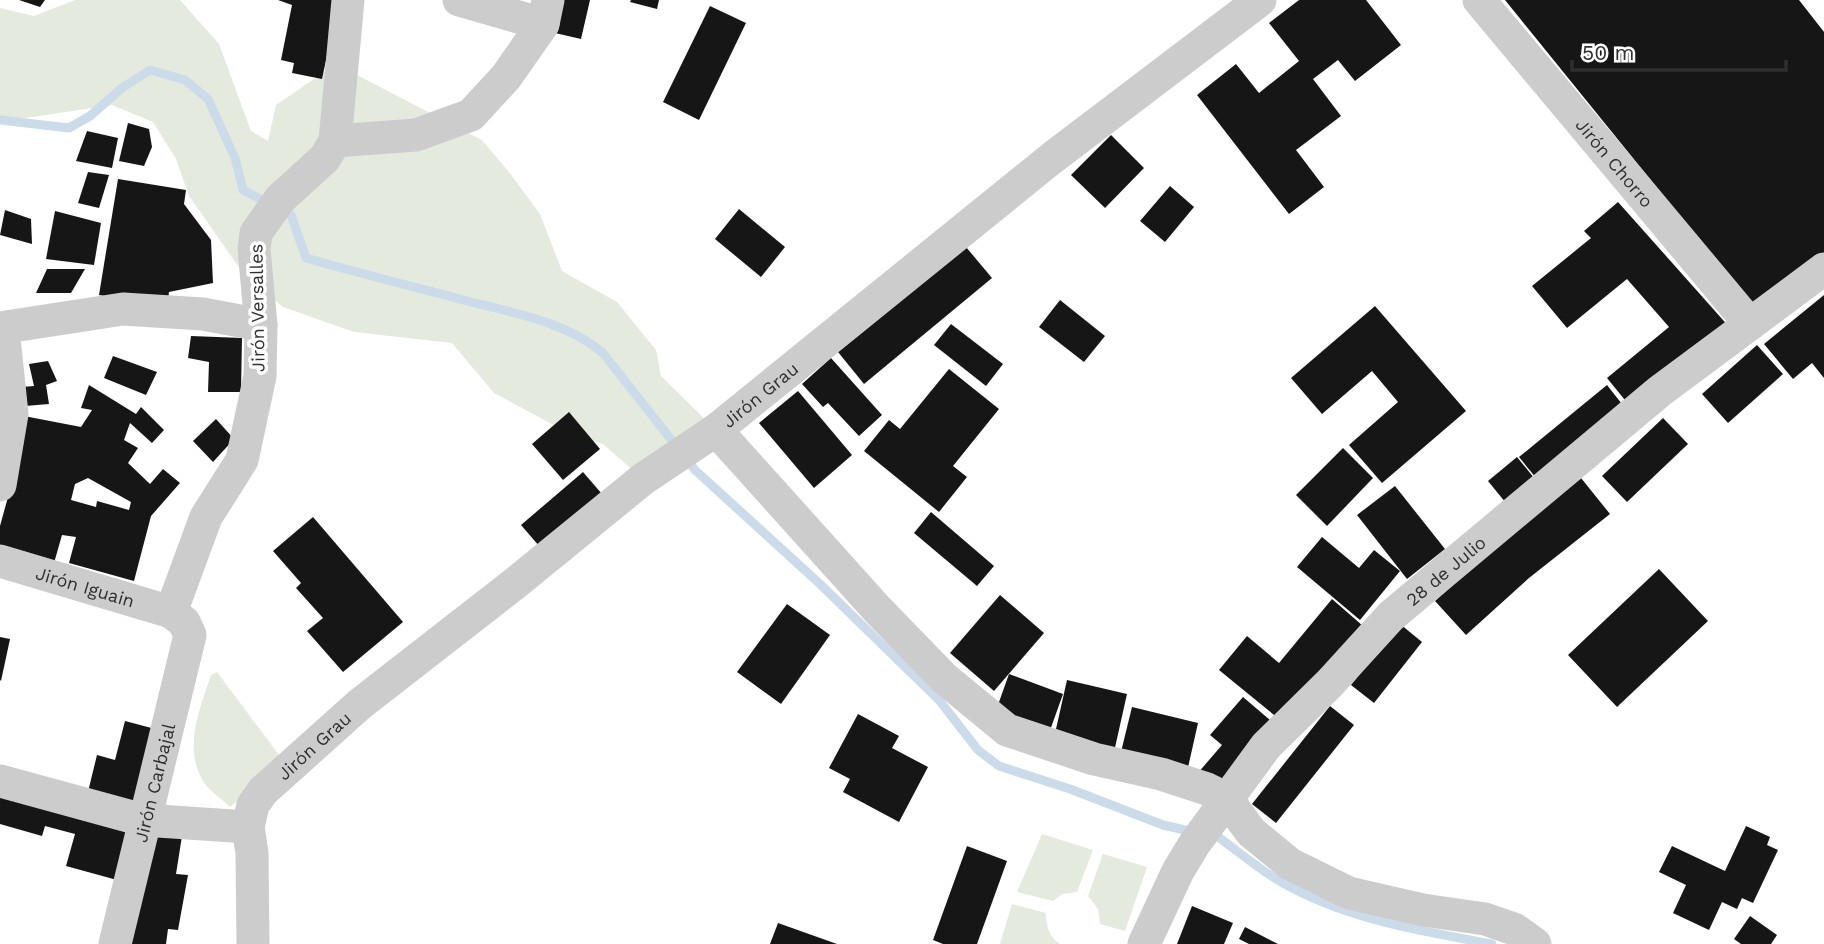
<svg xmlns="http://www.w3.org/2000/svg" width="1824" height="944" viewBox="0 0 1824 944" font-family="'Work Sans',sans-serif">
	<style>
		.green { fill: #e4ebde }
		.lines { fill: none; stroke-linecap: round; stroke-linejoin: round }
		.stream { stroke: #ccdbea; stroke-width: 9 }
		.building { fill: #161616; fill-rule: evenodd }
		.minor { stroke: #ccc; stroke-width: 33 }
		.labels { text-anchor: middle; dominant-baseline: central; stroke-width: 7; stroke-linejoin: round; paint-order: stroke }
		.street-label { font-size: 18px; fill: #2f2f2f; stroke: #fff }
	</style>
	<rect width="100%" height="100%" fill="#fff"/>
	<!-- green -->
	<g class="green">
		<path d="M75,0h105l39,44 32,87 17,10 8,-36 60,-41 146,76 27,32 31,42 22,57 55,31 39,48 5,26 55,54 -73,49 -40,-35 -31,-9 -78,-42 -42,-50 -98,-11 -71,-25 -40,-34 -54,-77 -13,-37 -23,-37 -41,-17 -99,15h-13v-112l34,8z"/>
		<path d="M217,672l68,91 -55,44c-8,-8 -22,-17 -27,-26 -20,-33 -3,-73 8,-106z"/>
		<path d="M1042,834l51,16 -16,42 -15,2 -9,7 -36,-9z"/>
		<path d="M1103,854l44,13 -22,64 -25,-7 -2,-15 -10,-13z"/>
		<path d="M1012,904l34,9c0,14 3,23 14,31h-60z"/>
	</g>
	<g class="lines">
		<!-- stream -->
		<g class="stream">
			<path d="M0,120l69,8 21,-12 32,-28 28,-18 35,10 23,19 27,59 8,32 25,13"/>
			<path d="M280,209l11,6 15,43c52,15 105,28 157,42 47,12 102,21 140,53l92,117 125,114 119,116 39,50 21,16 71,23 93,36 31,7"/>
			<path d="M1211,835l6,1c26,19 50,40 79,54 61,31 130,42 196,54"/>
		</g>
	</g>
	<!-- building -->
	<g class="building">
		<path d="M19,0h26l-5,7z"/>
		<path d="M278,0h61l-17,79 -30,-6 2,-10 -13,-3 11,-55z"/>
		<path d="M563,0h27l-9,39 -26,-6z"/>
		<path d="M631,0h28l-2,9 -27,-7z"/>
		<path d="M1299,0h67l35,45 -46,36 -17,-21 -25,19 28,37 -45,34 28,37 -35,27 -92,-119 39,-31 23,29 40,-32 -30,-38z"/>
		<path d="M1505,0h294l25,32v224l-68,54z"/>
		<path d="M710,6l36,17 -47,97 -36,-18z"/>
		<path d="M128,123l21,6 3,18 -8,19 -25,-5z"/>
		<path d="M87,131l31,7 -6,30 -36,-7z"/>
		<path d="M1111,135l33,33 -39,40 -34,-33z"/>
		<path d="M88,172l21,3 -10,33 -21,-5z"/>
		<path d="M118,179l68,11 -2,14 27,36 2,43 -44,9 -2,15 -68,-12z"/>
		<path d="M1170,186l24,21 -29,35 -25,-21z"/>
		<path d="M1618,202l113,127 -98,81 -26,-32 62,-51 -42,-48 -60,49 -35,-42 59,-48 -7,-7z"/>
		<path d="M739,209l46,38 -24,30 -46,-38z"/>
		<path d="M5,210l26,9 1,25 -32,-9z"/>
		<path d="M55,211l46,12 -7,42 -48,-6z"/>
		<path d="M966,247l26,31 -128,106 -26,-32z"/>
		<path d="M47,269h38l-14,24h-35z"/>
		<path d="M1824,295v83l-12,-15 -19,16 -29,-35z"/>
		<path d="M1060,300l45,36 -21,26 -45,-35z"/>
		<path d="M1375,306l91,105 -84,72 -33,-38 49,-43 -26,-31 -50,43 -31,-36z"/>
		<path d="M951,324l52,40 -17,22 -52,-41z"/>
		<path d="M191,336l51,2 -1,54h-33l1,-30 -21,-4z"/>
		<path d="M1757,345l26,29 -55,49 -26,-29z"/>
		<path d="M113,356l44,16 -11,23 -42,-17z"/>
		<path d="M831,358l51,57 -23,21 -31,-33 -5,4 -21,-23z"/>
		<path d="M48,361l9,20 -11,4 3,19 -24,2 -3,-19 12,-1 -5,-22z"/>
		<path d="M949,369l50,40 -46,57 14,11 -28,35 -75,-61 25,-31 11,9z"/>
		<path d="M89,385l47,29 5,-7 23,23 -12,13 -22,-20 -6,17 14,8 -10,15 22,21 13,-15 17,14 -29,33 -17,65 -65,-18 7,-26 -14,-2 -8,28 -54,-14v-23l16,-58 8,-52 57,11 11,-17 -11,-2zM88,478l43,24 -2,8 -32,-9 -1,6 -25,-7 4,-16z"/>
		<path d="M1607,385l22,28 -88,71 -22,-27z"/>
		<path d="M798,391l54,64 -38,33 -55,-65z"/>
		<path d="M569,412l31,37 -37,31 -31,-36z"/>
		<path d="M1663,418l25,26 -61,58 -25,-26z"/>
		<path d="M216,419l18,20 -21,23 -20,-21z"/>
		<path d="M1343,448l30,30 -46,48 -31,-31z"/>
		<path d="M1517,457l22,27 -29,24 -22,-27z"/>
		<path d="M583,472l25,29 -62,53 -25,-29z"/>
		<path d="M1581,478l29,36 -81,64 -63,57 -31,-34 66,-59z"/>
		<path d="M1395,486l50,63 -38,30 -50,-64z"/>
		<path d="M931,512l63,54 -17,20 -63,-53z"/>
		<path d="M313,517l90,105 -60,50 -36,-41 16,-13 -27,-30 5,-5 -28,-32z"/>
		<path d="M1322,537l37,31 15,-18 26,21 -40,49 -63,-53z"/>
		<path d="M1659,569l49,52 -91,86 -49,-52z"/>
		<path d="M1000,595l44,38 -50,58 -44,-38z"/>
		<path d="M1332,599l31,27 -84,93 -60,-49 28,-34 32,27z"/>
		<path d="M787,604l43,31 -49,69 -44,-32z"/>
		<path d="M1400,624l22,18 -48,61 -23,-18z"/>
		<path d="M0,637l10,2 -9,42 -1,-1z"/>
		<path d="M1009,674l54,20 -15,42 -54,-20z"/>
		<path d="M1067,680l60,14 -13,58 -60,-14z"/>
		<path d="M1243,697l34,29 -58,67 -22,-19 25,-29 -12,-10z"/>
		<path d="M1330,706l24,19 -78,98 -24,-19z"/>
		<path d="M1132,707l66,16 -11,49 -67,-16z"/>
		<path d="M858,714l41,22 -7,12 36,19 -29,55 -56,-30 7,-13 -21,-11z"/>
		<path d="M125,721l34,9 -22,84 -51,-14 11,-45 18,5z"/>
		<path d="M0,788l133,38 -16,54 -51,-14 9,-32 -30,-8 -3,10 -42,-12z"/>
		<path d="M1746,826l24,11 -3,8 11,5 -25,53 -11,-5 -5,11 -15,-7 -13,28 -36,-17 13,-28 -27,-13 13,-26 53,25z"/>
		<path d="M146,830l36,6 -6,38 12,1 -10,55 -10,-1 -2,15h-39z"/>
		<path d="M967,846l40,15 -30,83h-34l-10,-4z"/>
		<path d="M1192,906l41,17 -9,21h-47z"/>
		<path d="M1750,916l27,19 -6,9h-30l-7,-5z"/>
		<path d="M778,923l59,21h-67z"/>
		<path d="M1245,927l33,17h-29l-10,-5z"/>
	</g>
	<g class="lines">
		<!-- minor -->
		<g class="minor">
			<path d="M459,0l84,24"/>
			<path id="s1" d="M1479,0l271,324"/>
			<path d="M335,141l81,-6 55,-20 35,-38 37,-53 5,-24"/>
			<path d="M0,328l123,-19 80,5 58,11"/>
			<path d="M716,430l161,179 67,69 63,52 87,29 67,15 46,15 20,10 24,33 39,32 59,29 74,17 62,9 29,10 21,15"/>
			<path d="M0,485l12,-71 -9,-85"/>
			<path id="s2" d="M0,561l171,51"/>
			<path d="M0,781l143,39 105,7 4,26 1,91"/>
			<path id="s3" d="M248,827l5,-22 10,-14 97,-87 158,-123 125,-102 73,-49 336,-272 208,-158"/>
			<path id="s4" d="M115,944l75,-309 -6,-13 -13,-10 35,-95 36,-57 18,-84 1,-51 -7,-76 2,-16 24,-34 45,-41 10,-17 13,-141"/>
			<path id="s5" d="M1144,944l34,-73 17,-28 71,-97 64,-63 61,-67 269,-225 164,-122"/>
		</g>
	</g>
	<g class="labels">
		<!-- street labels -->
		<g class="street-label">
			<text stroke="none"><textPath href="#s1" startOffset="212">Jirón Chorro</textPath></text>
			<text transform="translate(257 308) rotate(-91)">Jirón Versalles</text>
			<text stroke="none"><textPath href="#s3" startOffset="676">Jirón Grau</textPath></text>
			<text stroke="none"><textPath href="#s5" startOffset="485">28 de Julio</textPath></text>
			<text stroke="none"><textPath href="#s2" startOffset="89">Jirón Iguain</textPath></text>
			<text stroke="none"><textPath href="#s3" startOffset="108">Jirón Grau</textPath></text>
			<text stroke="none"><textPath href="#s4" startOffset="166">Jirón Carbajal</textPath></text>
		</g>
	</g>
	<!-- scale -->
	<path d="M1572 60v10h214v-10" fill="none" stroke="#2f2f2f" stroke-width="3.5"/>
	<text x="1582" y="60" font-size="21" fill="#2f2f2f" stroke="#ffffff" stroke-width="5" paint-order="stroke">50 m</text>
</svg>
